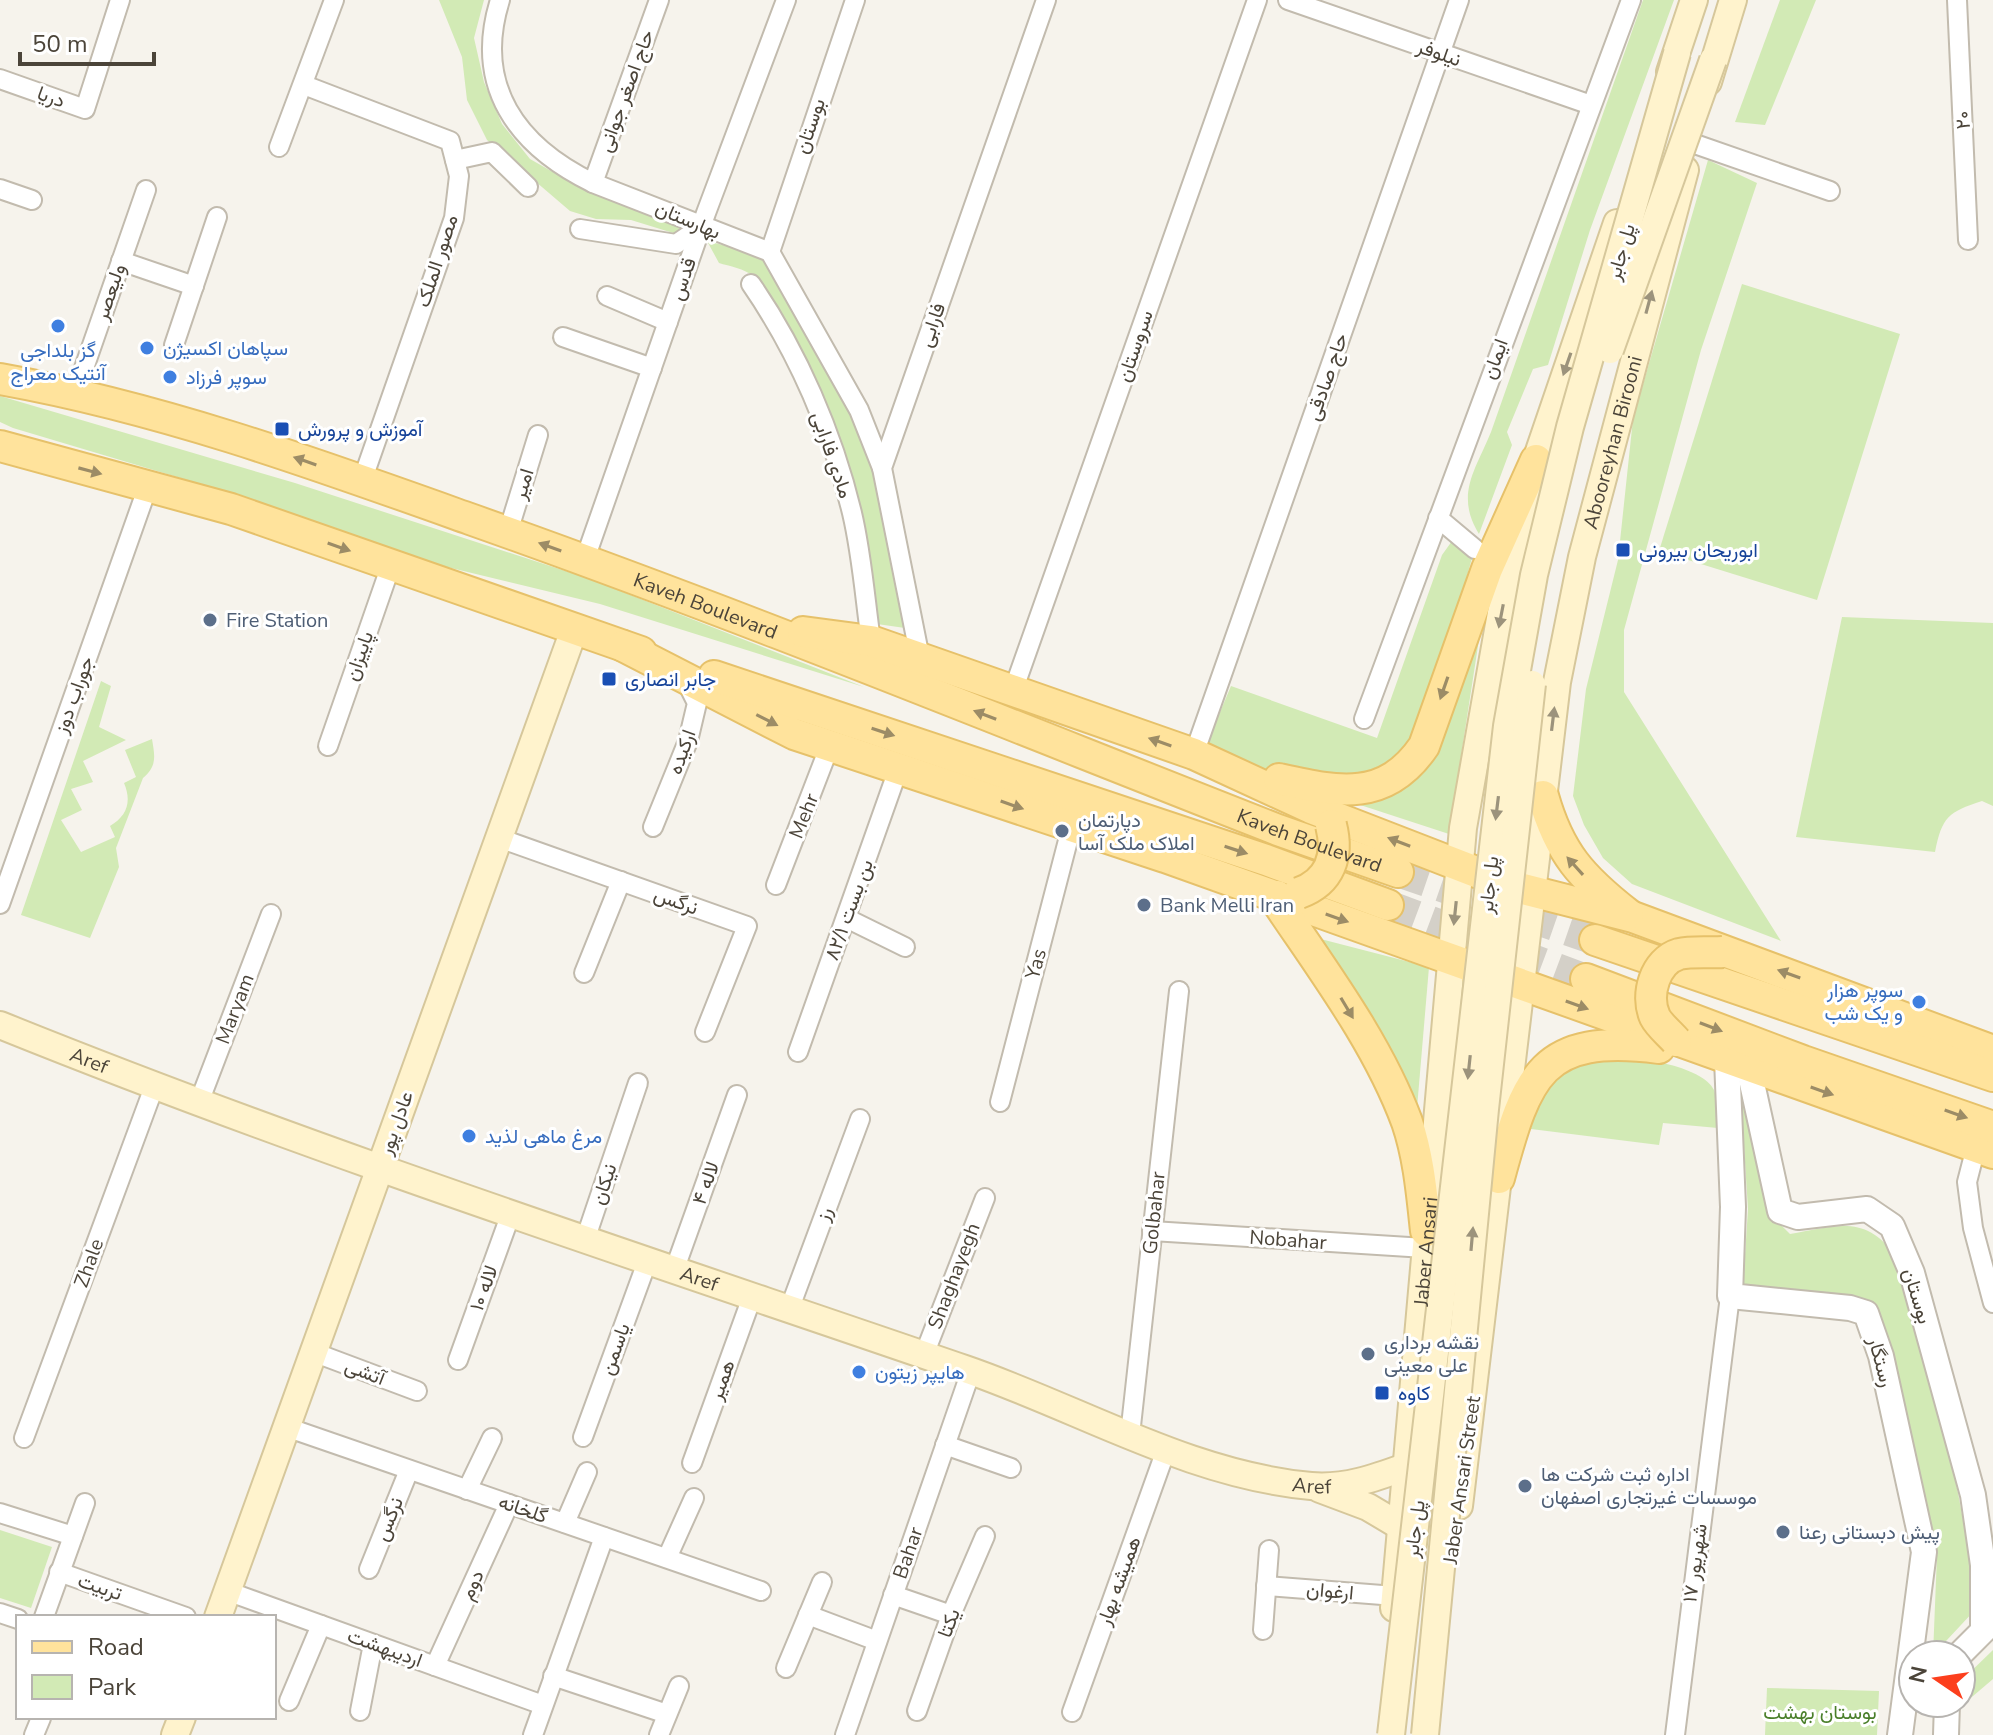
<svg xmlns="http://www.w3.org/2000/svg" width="1993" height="1735" viewBox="0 0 1993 1735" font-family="'Nunito Sans',Vazirmatn,sans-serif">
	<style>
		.green { fill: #d2eab5 }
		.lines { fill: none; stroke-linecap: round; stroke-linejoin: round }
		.primary-tunnel { stroke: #d4d0c8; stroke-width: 30; stroke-dasharray: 30 15; stroke-linecap: butt }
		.minor-casing { stroke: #c2bbae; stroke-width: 22 }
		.tertiary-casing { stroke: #c2bbae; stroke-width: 28 }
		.secondary-casing { stroke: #d6c79b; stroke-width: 30 }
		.primary-casing { stroke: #e6c16a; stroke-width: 34 }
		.minor { stroke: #fff; stroke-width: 18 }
		.tertiary { stroke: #fff; stroke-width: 24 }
		.secondary { stroke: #fff3cd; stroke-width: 26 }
		.primary { stroke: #ffe39c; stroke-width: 30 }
		.secondary-bridge-casing { stroke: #d6c79b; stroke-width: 30; stroke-linecap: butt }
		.primary-bridge-casing { stroke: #e6c16a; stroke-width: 34; stroke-linecap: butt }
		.secondary-bridge { stroke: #fff3cd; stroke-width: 26 }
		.primary-bridge { stroke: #ffe39c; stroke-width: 30 }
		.oneway { fill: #9c937c }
		.oneway2 { fill: #9c8c66 }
		.shop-dot { fill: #3f7fe0; stroke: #fff; stroke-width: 3 }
		.transit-dot { fill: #1a4fb4; stroke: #fff; stroke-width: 3 }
		.service-dot { fill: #5c6f8a; stroke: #fff; stroke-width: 3 }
		.labels { text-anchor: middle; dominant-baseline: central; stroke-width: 6; stroke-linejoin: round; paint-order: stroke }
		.street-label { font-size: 20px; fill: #4b4439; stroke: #fff }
		.shop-label { font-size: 20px; fill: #366cbe; stroke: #fff; text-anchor: start }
		.transit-label { font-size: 20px; fill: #164399; stroke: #fff; text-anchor: start }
		.service-label { font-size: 20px; fill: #4e5e75; stroke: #fff; text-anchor: start }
		.park-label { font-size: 20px; fill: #4a7f2a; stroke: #fff }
	</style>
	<rect width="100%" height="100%" fill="#f6f3ec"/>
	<!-- green -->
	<g class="green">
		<path d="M439,0h45l-10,38 10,44 18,42 28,35 51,29 22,4 83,34 -3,10 -52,-16 -35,-1 -26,-8 -83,-71 -20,-40 -5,-43z"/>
		<path d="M1643,0h31l-84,230 -42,135 -15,4 -26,63 5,13 -33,89c-24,-39 -4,-63 12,-102z"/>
		<path d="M1780,0h36l-51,125 -30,-3z"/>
		<path d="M1708,160l49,23 -56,167 -77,280v62l157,249 -149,-57 -29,-26 -19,-33 -11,-29 13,-107 32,-129 15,-141z"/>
		<path d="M707,241l60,15 84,152 26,61 28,159 -28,-4c-21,-74 -71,-304 -124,-348 -8,-7 -24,-10 -34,-13z"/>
		<path d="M1742,284l158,50 -83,266 -158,-49z"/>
		<path d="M0,396l295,87 295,96 274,108 -264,-83 -153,-37 -213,-73 -221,-66 -13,-6z"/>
		<path d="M1452,541l15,5 5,12 -35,126 -23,58 -44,35 -105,-6 -61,-21 27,-64 146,52 65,-183z"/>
		<path d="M1486,594l-37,240 -101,-33 51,-16z"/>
		<path d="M1842,617l151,6v183l-11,-5c-34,11 -40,16 -47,51l-139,-15z"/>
		<path d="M101,681l10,5 -12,41 27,13 -43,21 10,21 -22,7 11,21 -21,10 20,32 34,-15 -5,-11c17,-10 22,-24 14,-43l12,-6 -11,-27 27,-11c3,18 5,27 -9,39l-27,70 3,19 -29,71 -69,-23z"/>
		<path d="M1309,936l120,31 -12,141z"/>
		<path d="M1608,1053c24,4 95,12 106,37 4,10 3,27 4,38l-55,-5 -4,22 -128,-16c14,-61 21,-55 77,-76z"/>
		<path d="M1741,1100l10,9 20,106 19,19c45,-8 78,-21 106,24 32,115 71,233 78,353l-41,44 4,-100 -44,-205 -18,-43 -132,-21 5,-77z"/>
		<path d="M0,1530l52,17 -21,61 -31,-10z"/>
		<path d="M1993,1650v29l-27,23 -5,-8v-13z"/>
		<path d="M1767,1688l112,3 -2,44h-112z"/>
	</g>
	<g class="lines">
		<!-- primary-tunnel -->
		<g class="primary-tunnel">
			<path d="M1398,872l197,68"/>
			<path d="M1388,905l198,74"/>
		</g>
		<defs>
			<g id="minor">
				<path d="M500,0c-27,86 17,146 93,183l177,69 89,158 23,58"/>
				<path d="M1288,0l303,105"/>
				<path d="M1957,0l11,240"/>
				<path d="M0,79l85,30 35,-109"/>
				<path d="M304,85l146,56 9,35 -5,42 -92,263"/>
				<path d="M1692,143l138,48"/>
				<path d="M279,147l55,-147"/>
				<path d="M455,160l37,-8 36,35"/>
				<path d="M593,183l66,-183"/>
				<path d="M0,189l32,11"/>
				<path d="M580,229l96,15 25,-17"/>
				<path d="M770,252l85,-252"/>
				<path d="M121,261l73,25"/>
				<path d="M751,284c47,68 82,150 101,229 10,42 13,86 19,128"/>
				<path d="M607,296l61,26"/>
				<path d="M563,337l89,31"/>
				<path d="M174,345l43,-128"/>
				<path d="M75,394l71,-204"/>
				<path d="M1438,518l37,31"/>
				<path d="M508,532l30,-97"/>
				<path d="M585,559l121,-346 80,-213"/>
				<path d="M920,658l-38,-190 164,-468"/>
				<path d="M1013,691l244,-691"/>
				<path d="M1364,719l267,-719"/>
				<path d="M328,746l63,-181"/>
				<path d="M1194,754l265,-754"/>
				<path d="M653,827l35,-86 9,-38 -11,-22"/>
				<path d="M499,838l248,88 -42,106"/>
				<path d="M776,885l54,-140"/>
				<path d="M0,904l148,-418"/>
				<path d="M846,918l59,29"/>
				<path d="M584,973l37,-92"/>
				<path d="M798,1052l101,-285"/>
				<path d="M1000,1102l72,-277"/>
				<path d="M198,1105l73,-191"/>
				<path d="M1976,1147l-9,35 6,46 20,75"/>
				<path d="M1152,1231l273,17"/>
				<path d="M585,1240l53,-157"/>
				<path d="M674,1271l63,-176"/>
				<path d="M789,1310l71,-191"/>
				<path d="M313,1352l104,39"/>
				<path d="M924,1355l61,-157"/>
				<path d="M458,1360l52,-144"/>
				<path d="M286,1427l475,164"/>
				<path d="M1130,1435l49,-444"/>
				<path d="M583,1437l64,-175"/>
				<path d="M24,1438l130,-351"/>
				<path d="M945,1445l66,23"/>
				<path d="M692,1463l60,-166"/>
				<path d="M467,1490l25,-52"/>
				<path d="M0,1513l73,23"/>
				<path d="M565,1523l22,-51"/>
				<path d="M667,1558l27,-60"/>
				<path d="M369,1569l40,-99"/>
				<path d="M59,1572l127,45"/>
				<path d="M1266,1586l129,10"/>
				<path d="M227,1591l316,114"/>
				<path d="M893,1595l58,20"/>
				<path d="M0,1613l18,6"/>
				<path d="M808,1615l69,26"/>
				<path d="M44,1617l41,-114"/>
				<path d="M1263,1630l6,-80"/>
				<path d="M435,1666l74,-162"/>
				<path d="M786,1668l36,-86"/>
				<path d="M553,1676l114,38"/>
				<path d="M289,1701l32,-76"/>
				<path d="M360,1711l13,-67"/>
				<path d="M917,1711l34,-96 34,-79"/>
				<path d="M1072,1712l94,-262"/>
				<path d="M34,1735l7,-17"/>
				<path d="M533,1735l71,-198"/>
				<path d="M659,1735l20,-49"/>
				<path d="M845,1735l126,-364"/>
				<path d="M1675,1735l55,-439"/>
			</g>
			<g id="tertiary">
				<path d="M1727,1059l6,148 -3,89 120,12 16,5 15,43 43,196 -24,183"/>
				<path d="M1748,1065l32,146 18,6 69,-8 25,17 20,47 61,222 10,70v65"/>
				<path d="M1959,1655l34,-34"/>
				<path d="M1946,1735l1,-32"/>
			</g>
			<g id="secondary">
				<path d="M1670,72l24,-72"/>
				<path d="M1708,82l25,-82"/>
				<path id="s1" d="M0,1025c317,128 642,233 965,344 114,39 224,106 346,117 33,3 64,-8 94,-19"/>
				<path d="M1320,1489l48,18 32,19"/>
				<path id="s2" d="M1459,1506l98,-824 25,-125 103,-387"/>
				<path id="s3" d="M1394,1608l69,-780 38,-215 35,-153 81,-237"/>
				<path d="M218,1617l356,-987"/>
				<path d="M175,1735l7,-18"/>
			</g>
			<g id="primary">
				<path id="s4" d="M0,379c162,29 316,85 470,140 272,96 540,206 808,311l120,42"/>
				<path d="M0,446l231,63 410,143"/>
				<path d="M803,632l68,9 323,113 117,54 204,79 118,30 360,134"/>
				<path d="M623,646l171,88 371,123 828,296"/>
				<path d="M714,676l552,184 122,45"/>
				<path d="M1279,779c59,13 106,24 145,-33l63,-177 49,-109"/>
				<path d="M1543,796c16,57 39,82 85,118"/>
				<path d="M1277,896h-4c48,72 104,145 134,226 12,35 15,72 19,109"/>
				<path d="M1595,940l398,136"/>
				<path d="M1586,979l217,82 190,66"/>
				<path d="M1499,1178c28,-103 42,-145 160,-130"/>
			</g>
		</defs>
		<!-- minor casing -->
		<use href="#minor" class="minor-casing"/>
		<!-- tertiary casing -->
		<use href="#tertiary" class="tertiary-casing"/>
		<!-- secondary casing -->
		<use href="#secondary" class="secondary-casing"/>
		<!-- primary casing -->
		<use href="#primary" class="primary-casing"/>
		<!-- minor -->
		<use href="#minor" class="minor"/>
		<!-- tertiary -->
		<use href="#tertiary" class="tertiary"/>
		<!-- secondary -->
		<use href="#secondary" class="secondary"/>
		<!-- primary -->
		<use href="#primary" class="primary"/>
		<defs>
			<g id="secondary-bridge">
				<path d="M1610,350l103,-290"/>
				<path d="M1391,1735l116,-1009 27,-151 36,-148 107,-374"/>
				<path d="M1425,1735l60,-626 47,-425"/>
			</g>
			<g id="primary-bridge">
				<path d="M1299,893c31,-11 40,-37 32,-68"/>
				<path d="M1676,1041c-6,-7 -17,-16 -21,-24 -10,-22 0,-56 24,-63 13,-3 30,-1 44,-2"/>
			</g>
		</defs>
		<!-- secondary-bridge casing -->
		<use href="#secondary-bridge" class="secondary-bridge-casing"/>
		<!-- primary-bridge casing -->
		<use href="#primary-bridge" class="primary-bridge-casing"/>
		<!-- secondary-bridge -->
		<use href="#secondary-bridge" class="secondary-bridge"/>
		<!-- primary-bridge -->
		<use href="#primary-bridge" class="primary-bridge"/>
	</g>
	<!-- one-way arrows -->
	<defs><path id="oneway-solid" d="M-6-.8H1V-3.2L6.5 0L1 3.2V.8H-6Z" transform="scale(2)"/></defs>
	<g class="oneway">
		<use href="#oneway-solid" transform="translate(1649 302) rotate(-75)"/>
		<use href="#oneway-solid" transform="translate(1567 364) rotate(109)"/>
		<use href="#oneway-solid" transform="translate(1501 616) rotate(101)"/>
		<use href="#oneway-solid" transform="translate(1553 719) rotate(-83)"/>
		<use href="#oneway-solid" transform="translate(1497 808) rotate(97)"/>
		<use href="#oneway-solid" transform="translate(1455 913) rotate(96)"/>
		<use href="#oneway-solid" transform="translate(1469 1067) rotate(96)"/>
		<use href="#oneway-solid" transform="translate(1472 1239) rotate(-85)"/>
	</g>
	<g class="oneway2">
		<use href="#oneway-solid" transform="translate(305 461) rotate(-161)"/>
		<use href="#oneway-solid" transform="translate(90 471) rotate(15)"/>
		<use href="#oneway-solid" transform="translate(339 547) rotate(19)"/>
		<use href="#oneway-solid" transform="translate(550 547) rotate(-160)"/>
		<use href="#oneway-solid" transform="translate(1444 688) rotate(109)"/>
		<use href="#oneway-solid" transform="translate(985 715) rotate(-159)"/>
		<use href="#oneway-solid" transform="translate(767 720) rotate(27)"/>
		<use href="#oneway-solid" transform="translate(883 732) rotate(18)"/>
		<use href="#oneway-solid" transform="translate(1160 742) rotate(-161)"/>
		<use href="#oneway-solid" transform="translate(1012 805) rotate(19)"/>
		<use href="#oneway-solid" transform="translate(1399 842) rotate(-159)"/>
		<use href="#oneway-solid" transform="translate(1236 850) rotate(18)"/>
		<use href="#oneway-solid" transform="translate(1575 866) rotate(-132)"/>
		<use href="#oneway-solid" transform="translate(1337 918) rotate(19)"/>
		<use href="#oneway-solid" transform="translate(1789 974) rotate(-160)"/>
		<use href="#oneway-solid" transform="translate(1577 1005) rotate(20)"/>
		<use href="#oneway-solid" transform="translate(1347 1008) rotate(59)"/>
		<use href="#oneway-solid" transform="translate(1711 1027) rotate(21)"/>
		<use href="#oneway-solid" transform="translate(1822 1091) rotate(19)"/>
		<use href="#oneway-solid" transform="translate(1956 1114) rotate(19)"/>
	</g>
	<!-- markers -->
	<g class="shop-dot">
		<circle cx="58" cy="326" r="8"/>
		<circle cx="147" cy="348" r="8"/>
		<circle cx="170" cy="377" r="8"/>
		<circle cx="1919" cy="1002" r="8"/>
		<circle cx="469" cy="1136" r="8"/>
		<circle cx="859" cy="1372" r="8"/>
	</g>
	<g class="transit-dot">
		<rect x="274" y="421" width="16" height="16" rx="4"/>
		<rect x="1615" y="542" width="16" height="16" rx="4"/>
		<rect x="601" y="671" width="16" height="16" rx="4"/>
		<rect x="1374" y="1385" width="16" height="16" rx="4"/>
	</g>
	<g class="service-dot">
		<circle cx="210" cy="620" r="8"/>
		<circle cx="1062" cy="831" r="8"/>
		<circle cx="1144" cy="905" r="8"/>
		<circle cx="1368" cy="1354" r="8"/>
		<circle cx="1525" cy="1486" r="8"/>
		<circle cx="1783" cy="1532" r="8"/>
	</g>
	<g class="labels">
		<!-- street labels -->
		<g class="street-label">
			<text transform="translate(1439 53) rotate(19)">نیلوفر</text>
			<text transform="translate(626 91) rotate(-70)">حاج اصغر جوانی</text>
			<text transform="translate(51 97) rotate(20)">دریا</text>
			<text transform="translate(1963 120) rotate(-93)">۲۰</text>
			<text transform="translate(810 126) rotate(-71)">بوستان</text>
			<text transform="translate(688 220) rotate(23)">بهارستان</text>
			<text transform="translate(1621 252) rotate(-74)">پل جابر</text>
			<text transform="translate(437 261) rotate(-72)">مصور الملک</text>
			<text transform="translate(683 279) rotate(-71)">قدس</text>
			<text transform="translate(110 292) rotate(-71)">ولیعصر</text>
			<text transform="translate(932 325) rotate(-71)">فارابی</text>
			<text transform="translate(1135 346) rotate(-71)">سروستان</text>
			<text transform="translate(1495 359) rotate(-70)">ایمان</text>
			<text transform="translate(1327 377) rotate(-71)">حاج صادقی</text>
			<text stroke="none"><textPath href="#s2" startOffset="1076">Abooreyhan Birooni</textPath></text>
			<text transform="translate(832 455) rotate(71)">مادی فارابی</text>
			<text transform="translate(523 484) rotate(-73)">امیر</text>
			<text stroke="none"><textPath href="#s4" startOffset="742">Kaveh Boulevard</textPath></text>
			<text transform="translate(359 656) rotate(-71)">پاییزان</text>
			<text transform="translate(74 695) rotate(-70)">جوراب دوز</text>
			<text transform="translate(682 752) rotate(-70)">ارکیده</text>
			<text transform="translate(804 816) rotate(-68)">Mehr</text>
			<text stroke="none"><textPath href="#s4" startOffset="1390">Kaveh Boulevard</textPath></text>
			<text transform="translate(1489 885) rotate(-84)">پل جابر</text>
			<text transform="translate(676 901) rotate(20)">نرگس</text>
			<text transform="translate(849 910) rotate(-70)">بن بست ۸۲/۱</text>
			<text transform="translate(1036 964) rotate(-75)">Yas</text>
			<text transform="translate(235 1009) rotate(-69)">Maryam</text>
			<text stroke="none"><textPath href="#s1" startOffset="96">Aref</textPath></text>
			<text transform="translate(396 1123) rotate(-70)">عادل پور</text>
			<text transform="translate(706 1183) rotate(-70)">لاله ۴</text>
			<text transform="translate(604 1184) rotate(-71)">نیکان</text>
			<text transform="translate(1154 1213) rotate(-84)">Golbahar</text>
			<text transform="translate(824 1214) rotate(-70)">رز</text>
			<text transform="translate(1288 1240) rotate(4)">Nobahar</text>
			<text stroke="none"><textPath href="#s3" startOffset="358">Jaber Ansari</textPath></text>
			<text transform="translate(89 1263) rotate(-70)">Zhale</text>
			<text transform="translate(954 1276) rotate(-69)">Shaghayegh</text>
			<text stroke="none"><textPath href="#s1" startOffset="744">Aref</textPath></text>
			<text transform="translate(484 1288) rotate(-70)">لاله ۱۰</text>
			<text transform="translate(1917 1296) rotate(73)">بوستان</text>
			<text transform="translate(615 1349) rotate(-70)">یاسمن</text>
			<text transform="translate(1881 1362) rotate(75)">رستگار</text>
			<text transform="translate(365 1372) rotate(21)">آتشی</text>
			<text transform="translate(722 1380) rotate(-70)">همیر</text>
			<text transform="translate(1462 1480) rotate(-82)">Jaber Ansari Street</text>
			<text stroke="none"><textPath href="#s1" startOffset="1392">Aref</textPath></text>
			<text transform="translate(523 1509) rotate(19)">گلخانه</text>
			<text transform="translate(389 1519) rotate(-68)">نرگس</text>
			<text transform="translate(1415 1529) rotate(-83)">پل جابر</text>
			<text transform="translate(908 1553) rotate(-71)">Bahar</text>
			<text transform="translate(1695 1563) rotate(-82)">۱۷ شهریور</text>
			<text transform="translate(1119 1581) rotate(-70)">همیشه بهار</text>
			<text transform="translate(472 1585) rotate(-65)">دوم</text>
			<text transform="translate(100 1587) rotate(19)">تربیت</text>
			<text transform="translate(1330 1591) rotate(5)">ارغوان</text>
			<text transform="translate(949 1623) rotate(-69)">یکتا</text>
			<text transform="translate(385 1648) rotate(20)">اردیبهشت</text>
		</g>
		<!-- shop labels -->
		<g class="shop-label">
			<text x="163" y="348">سپاهان اکسیژن</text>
			<text x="58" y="350" text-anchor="middle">گز بلداجی<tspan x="58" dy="23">آنتیک معراج</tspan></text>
			<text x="186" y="377">سوپر فرزاد</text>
			<text x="1903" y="990" text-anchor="end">سوپر هزار<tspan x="1903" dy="23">و یک شب</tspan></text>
			<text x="485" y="1136">مرغ ماهی لذید</text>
			<text x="875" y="1372">هایپر زیتون</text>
		</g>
		<!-- transit labels -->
		<g class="transit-label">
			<text x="298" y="429">آموزش و پرورش</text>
			<text x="1639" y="550">ابوریحان بیرونی</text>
			<text x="625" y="679">جابر انصاری</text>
			<text x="1398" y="1393">کاوه</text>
		</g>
		<!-- service labels -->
		<g class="service-label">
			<text x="226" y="620">Fire Station</text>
			<text x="1078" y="820">دپارتمان<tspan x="1078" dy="23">املاک ملک آسا</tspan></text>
			<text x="1160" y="905">Bank Melli Iran</text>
			<text x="1384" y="1342">نقشه برداری<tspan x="1384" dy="23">علی معینی</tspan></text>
			<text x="1541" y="1474">اداره ثبت شرکت ها<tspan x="1541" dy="23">موسسات غیرتجاری اصفهان</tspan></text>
			<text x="1799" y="1532">پیش دبستانی رعنا</text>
		</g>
		<!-- park labels -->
		<g class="park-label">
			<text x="1820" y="1712">بوستان بهشت</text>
		</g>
	</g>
	<!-- legend -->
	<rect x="16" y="1615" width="260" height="104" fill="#ffffff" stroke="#b7b4b0" stroke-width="2"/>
	<rect x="32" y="1641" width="40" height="12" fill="#ffe39c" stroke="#b7b4b0" stroke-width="2"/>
	<text x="88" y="1655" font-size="24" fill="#4b4439">Road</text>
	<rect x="32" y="1675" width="40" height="24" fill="#d2eab5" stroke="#b7b4b0" stroke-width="2"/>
	<text x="88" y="1695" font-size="24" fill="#4b4439">Park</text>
	<!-- north arrow -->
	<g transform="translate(1937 1679) rotate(283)"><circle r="38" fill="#ffffff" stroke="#b7b4b0" stroke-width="2"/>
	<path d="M0-6L14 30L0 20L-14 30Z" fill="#fc3f1d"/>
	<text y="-12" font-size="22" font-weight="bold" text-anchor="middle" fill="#4b4439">N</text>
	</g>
	<!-- scale -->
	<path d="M20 52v12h134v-12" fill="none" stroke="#4b4439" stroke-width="4"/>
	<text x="32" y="52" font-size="24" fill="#4b4439" stroke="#ffffff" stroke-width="6" paint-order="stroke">50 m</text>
</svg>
